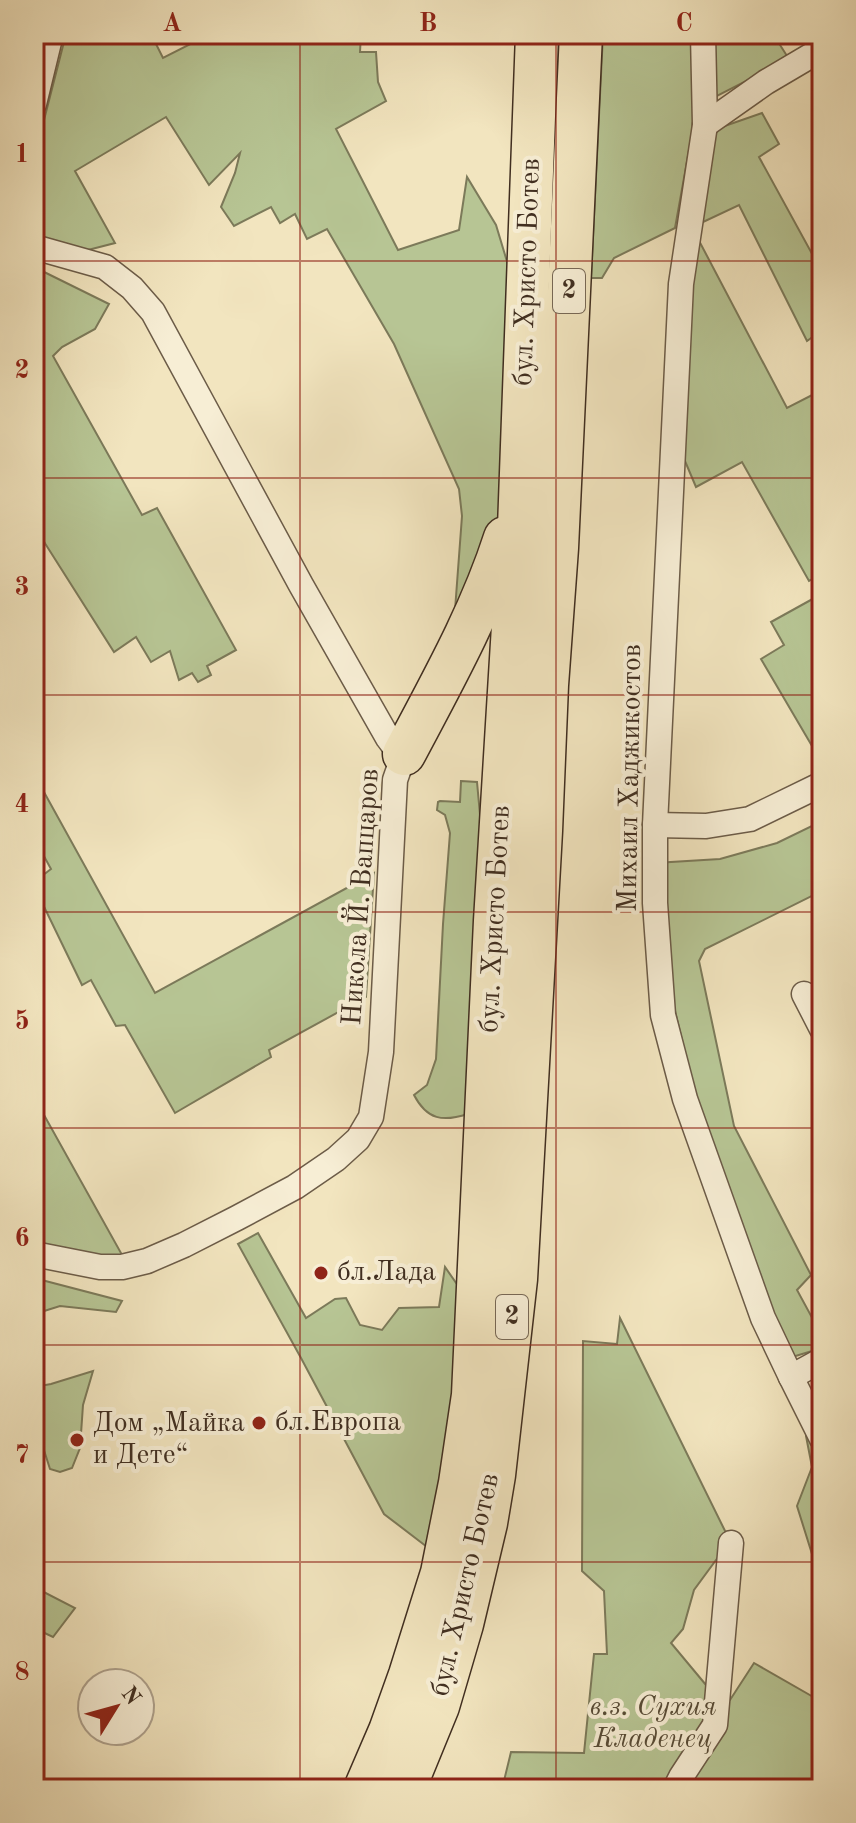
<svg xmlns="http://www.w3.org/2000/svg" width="856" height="1823" viewBox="0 0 856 1823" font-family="'Old Standard TT',serif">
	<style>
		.green { fill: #b7c594; stroke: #7c7a5a; stroke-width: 2 }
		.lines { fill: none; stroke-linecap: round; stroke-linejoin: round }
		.street-casing { stroke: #6c5c48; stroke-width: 27 }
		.highway-casing { stroke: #402e20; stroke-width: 45 }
		.street { stroke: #f7eed5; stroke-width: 24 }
		.highway { stroke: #f2e5bf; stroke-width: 42 }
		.grid { fill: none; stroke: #8f2418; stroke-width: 2; stroke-opacity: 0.55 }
		.poi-dot { fill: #8f2418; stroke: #f7eed5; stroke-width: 3 }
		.labels { text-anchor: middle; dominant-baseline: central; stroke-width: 8; stroke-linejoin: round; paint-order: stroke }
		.shield { fill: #f7eed5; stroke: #776856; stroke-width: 2 }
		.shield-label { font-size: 26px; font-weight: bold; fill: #402e20 }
		.street-label { font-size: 28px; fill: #402e20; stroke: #f7eed5 }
		.poi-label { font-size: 28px; fill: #402e20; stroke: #f7eed5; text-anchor: start }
		.park-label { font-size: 28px; font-style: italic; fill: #584c37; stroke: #f7eed5 }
		.neatline { fill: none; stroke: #8f2418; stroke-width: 3 }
		.grid-label { font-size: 26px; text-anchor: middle; font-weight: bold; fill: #8f2418 }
	</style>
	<rect width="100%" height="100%" fill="#f2e5bf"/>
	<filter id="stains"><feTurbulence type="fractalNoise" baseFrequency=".0025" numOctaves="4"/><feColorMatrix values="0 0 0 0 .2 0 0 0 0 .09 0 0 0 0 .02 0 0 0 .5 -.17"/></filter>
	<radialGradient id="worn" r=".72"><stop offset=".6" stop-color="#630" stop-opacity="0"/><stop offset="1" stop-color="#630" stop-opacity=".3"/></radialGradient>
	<!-- green -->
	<g class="green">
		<path d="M66,34h85l12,24 47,-24h151l-1,18h16l2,30 8,19 -50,28 62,121 61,-20 8,-53 29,48 19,63 -9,199 -14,71 -39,79 9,-121 -3,-27 -65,-145 -67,-115 -20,10 -12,-25 -15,9 -9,-16 -37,19 -13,-19 14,-34 5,-20 -31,32 -43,-68 -91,54 40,72 -27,7 -54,-12v-79z"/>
		<path d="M603,34h91l1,83 -20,111 -61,30 -12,20h-11z"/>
		<path d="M713,34h60l16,25 -74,38z"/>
		<path d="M762,113l17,31 -20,13 63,115v58l-15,11 -68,-136 -38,18 15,-94z"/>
		<path d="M696,235l91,173 35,-18v184l-13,7 -67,-119 -46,25 -14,-33z"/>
		<path d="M34,267l75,37 -14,25 -33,18 -9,9 89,159 15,-7 79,142 -29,16 4,9 -13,7 -6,-9 -13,7 -9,-29 -19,11 -15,-25 -22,15 -80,-126z"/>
		<path d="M818,596l4,8v159l-61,-104 23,-14 -13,-23z"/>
		<path d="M34,774l121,219 219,-120 -8,124 -97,53 2,7 -96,56 -50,-88 -9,1 -25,-46 -9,5 -48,-99v-4l17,-13 -17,-31z"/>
		<path d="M461,781l16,1 5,55 -14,277c-25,8 -41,6 -54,-19l13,-10 9,-26 7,-135 7,-91 -5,-18 -8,-5 1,-8 2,-1 20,1z"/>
		<path d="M822,821v70l-117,58 -6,12 35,165 77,149 -14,15 25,46v12l-33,10 -80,-203 -37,-157 -17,-135 65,-4 57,-16z"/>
		<path d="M34,1097l92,165 -92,-18z"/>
		<path d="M258,1233l48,85 29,-19 11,-1 14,27 22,5 17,-22 40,-1 6,-40 25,36 -39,247 -47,-36 -83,-156 -63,-114z"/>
		<path d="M34,1278l88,23 -6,11 -56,-6 -19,6 -3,-6 -4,1z"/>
		<path d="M620,1318l110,223 -36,49 -11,39 -12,14 45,54 14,3 24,-37 68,39v87h-320l9,-37 73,1 10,-99h13l-3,-63 -22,-20 1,-230 34,3z"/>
		<path d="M93,1371l-10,34 -3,43 -8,20 -12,4 -10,-3 -16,-50v-32l17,-3z"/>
		<path d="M822,1385v201l-25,-80 15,-39 -6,-31 9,-47z"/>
		<path d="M34,1587l41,21 -22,29 -19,-9z"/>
	</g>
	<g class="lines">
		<defs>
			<g id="street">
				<path d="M703,34l2,91 -24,159 -26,541v78l8,112 22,84 78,219 28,59 31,-17"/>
				<path d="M34,104l17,-70"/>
				<path d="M705,125l61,-43 56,-33"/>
				<path d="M34,247l71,20 27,21 21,24 148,273 87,153 9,12 7,4 -9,26 -14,272 -10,65 -13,22 -22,20 -41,28 -58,31 -53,27 -37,16 -25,6h-22l-66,-13"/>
				<path d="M655,825l51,1 44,-7 72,-35"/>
				<path d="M804,994l18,35"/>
				<path d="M791,1377l31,62"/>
				<path d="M675,1789l6,-12 34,-52 16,-182"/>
			</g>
			<g id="highway">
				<path d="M404,754c37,-70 77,-141 101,-216"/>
				<path d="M365,1789l25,-58 20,-56 32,-102 18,-90 13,-88 22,-474 24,-393 18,-494"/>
				<path d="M404,1789l34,-83 24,-82 24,-101 8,-48 22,-196 25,-448 6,-146 10,-137 24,-514"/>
			</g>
		</defs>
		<!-- street casing -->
		<use href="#street" class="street-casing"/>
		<!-- highway casing -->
		<use href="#highway" class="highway-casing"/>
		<!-- street -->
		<use href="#street" class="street"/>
		<!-- highway -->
		<use href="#highway" class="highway"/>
	</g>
	<!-- grid -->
	<path class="grid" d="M300,34v1755M556,34v1755M34,261h788M34,478h788M34,695h788M34,912h788M34,1128h788M34,1345h788M34,1562h788"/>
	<!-- markers -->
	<g class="poi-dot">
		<circle cx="321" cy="1273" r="8"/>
		<circle cx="259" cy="1423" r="8"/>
		<circle cx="77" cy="1440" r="8"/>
	</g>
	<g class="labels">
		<!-- shield labels -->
		<g class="shield">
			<rect x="553" y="269" width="32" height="44" rx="6"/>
			<rect x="496" y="1295" width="32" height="44" rx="6"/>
		</g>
		<g class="shield-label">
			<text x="569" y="291">2</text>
			<text x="512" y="1317">2</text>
		</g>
		<!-- street labels -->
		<g class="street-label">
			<text transform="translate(528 272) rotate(-88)">бул. Христо Ботев</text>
			<text transform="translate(631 778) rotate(-89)">Михаил Хаджикостов</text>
			<text transform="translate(362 897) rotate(-86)">Никола Й. Вапцаров</text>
			<text transform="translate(496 919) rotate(-87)">бул. Христо Ботев</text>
			<text transform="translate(466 1585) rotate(-77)">бул. Христо Ботев</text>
		</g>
		<!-- poi labels -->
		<g class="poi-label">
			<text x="337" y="1273">бл.Лада</text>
			<text x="275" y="1423">бл.Европа</text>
			<text x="93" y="1424">Дом „Майка<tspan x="93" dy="32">и Дете“</tspan></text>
		</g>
		<!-- park labels -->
		<g class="park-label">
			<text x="653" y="1708">в.з. Сухия<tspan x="653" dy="32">Кладенец</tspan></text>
		</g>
	</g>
	<!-- margin -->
	<rect width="856" height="1823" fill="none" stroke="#f2e5bf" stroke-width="88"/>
	<!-- north arrow -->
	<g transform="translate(116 1707) rotate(53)"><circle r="38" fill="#f7eed5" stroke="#aea18d" stroke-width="2"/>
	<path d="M0-6L14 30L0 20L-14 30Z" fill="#8f2418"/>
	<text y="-12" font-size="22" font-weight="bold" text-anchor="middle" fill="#402e20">N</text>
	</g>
	<rect x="44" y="44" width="768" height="1735" class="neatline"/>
	<g class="grid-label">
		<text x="172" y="31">A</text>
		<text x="428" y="31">B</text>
		<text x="684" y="31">C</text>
		<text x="22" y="162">1</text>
		<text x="22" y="378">2</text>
		<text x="22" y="595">3</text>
		<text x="22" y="812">4</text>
		<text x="22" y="1029">5</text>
		<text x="22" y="1246">6</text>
		<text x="22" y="1463">7</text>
		<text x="22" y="1680">8</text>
	</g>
	<rect width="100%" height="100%" filter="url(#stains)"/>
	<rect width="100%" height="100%" fill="url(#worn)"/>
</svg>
